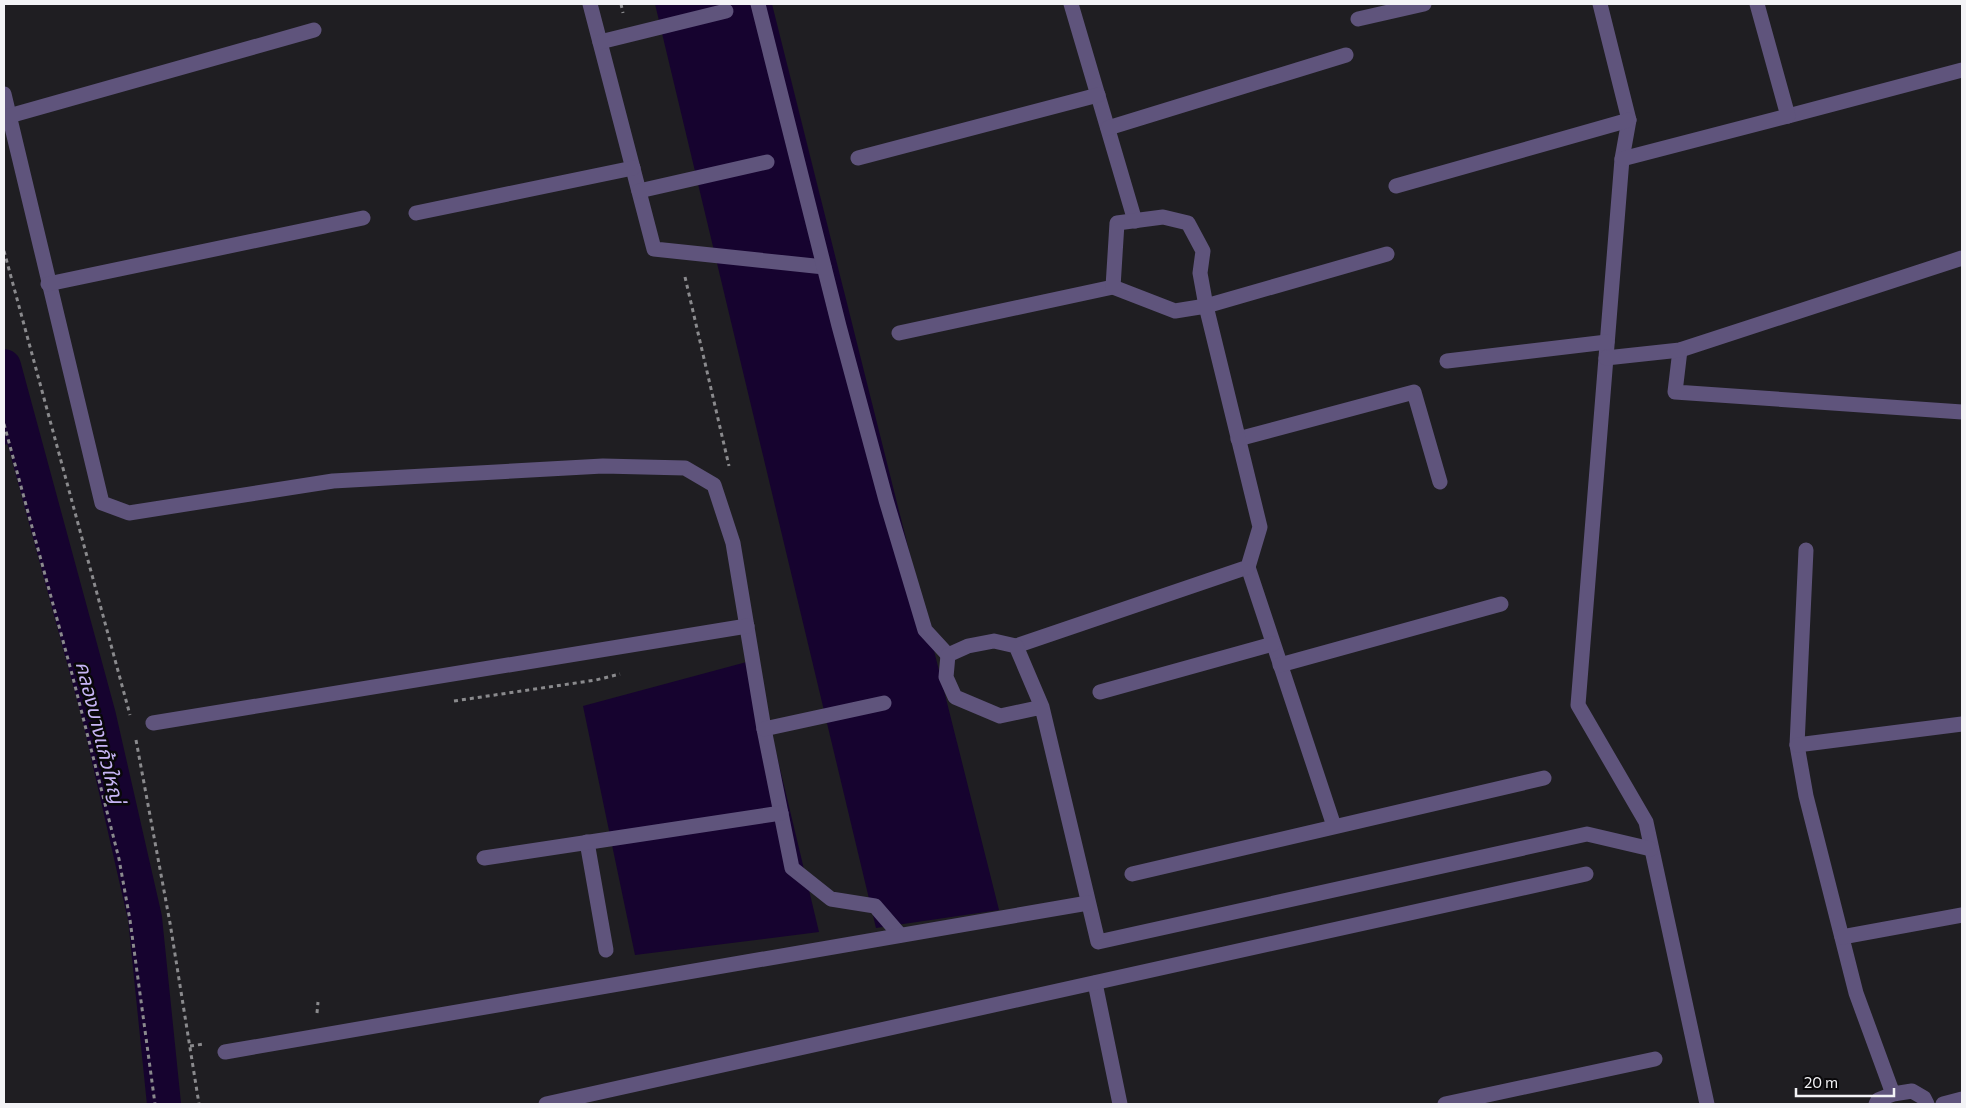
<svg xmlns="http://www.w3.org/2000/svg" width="1966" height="1108" viewBox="0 0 1966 1108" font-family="Commissioner,'Noto Sans Thai',sans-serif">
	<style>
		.water { fill: #16032f }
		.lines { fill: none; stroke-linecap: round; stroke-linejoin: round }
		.stream { stroke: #16032f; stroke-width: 10 }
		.canal { stroke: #16032f; stroke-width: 34 }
		.path { stroke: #8a8a8d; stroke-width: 3; stroke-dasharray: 4 4; stroke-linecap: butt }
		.street { stroke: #5f547c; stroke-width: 15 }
		.labels { text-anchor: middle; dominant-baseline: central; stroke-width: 5; stroke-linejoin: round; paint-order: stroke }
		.water-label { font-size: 20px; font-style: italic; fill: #c7b5f5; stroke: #09080a }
	</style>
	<rect width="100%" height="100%" fill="#1f1e22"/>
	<!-- water -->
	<g class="water">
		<path d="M655,4h117l227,906 -123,18z"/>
		<path d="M754,660l65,272 -184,23 -52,-249z"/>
	</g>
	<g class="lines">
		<!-- stream -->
		<path class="stream" d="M4,440l17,-7"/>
		<!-- canal -->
		<path class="canal" d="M4,366l95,350 46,202 19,186"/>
		<!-- path -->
		<g class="path">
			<path d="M621,4l2,9"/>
			<path d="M4,251l126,464"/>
			<path d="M685,277l44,189"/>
			<path d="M4,424l68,250 47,185 11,61 25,184"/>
			<path d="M454,701l142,-21 24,-6"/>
			<path d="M136,740l34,183 29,181"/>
			<path d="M317,1013l1,-11"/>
			<path d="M190,1046l14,-2"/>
		</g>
		<!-- street -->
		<g class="street">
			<path d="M590,4l64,245 170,18"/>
			<path d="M758,4l81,322 47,174 39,130 23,25"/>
			<path d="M1071,4l64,217"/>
			<path d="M1600,4l29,116 -7,39 -44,546 68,117 61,282"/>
			<path d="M1358,19l66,-15"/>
			<path d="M600,42l126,-31"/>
			<path d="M4,94l98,409 27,10 204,-32 270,-15 82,2 29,17 19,58 31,186 28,139 39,31 44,7 25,29"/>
			<path d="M9,116l305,-86"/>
			<path d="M1788,116l174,-46"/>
			<path d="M1108,128l238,-73"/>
			<path d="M858,158l240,-63"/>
			<path d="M1622,159l166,-43 -31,-112"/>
			<path d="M1396,186l233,-66"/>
			<path d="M639,191l128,-29"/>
			<path d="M416,213l217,-45"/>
			<path d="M48,284l315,-66"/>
			<path d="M899,333l214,-46"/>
			<path d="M1680,350l-5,42 287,20"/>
			<path d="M1606,358l74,-8 282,-92"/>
			<path d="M1447,361l160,-19"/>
			<path d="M1238,439l176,-47 26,90"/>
			<path d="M1806,550l-9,195 9,51 50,197 37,101"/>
			<path d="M1248,567l86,259"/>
			<path d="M1016,646l232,-79 12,-40 -54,-221 -31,5 -62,-24 4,-64 46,-6 25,6 15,28 -3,22 6,33 181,-52"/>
			<path d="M1280,665l221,-61"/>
			<path d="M1100,692l173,-48"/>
			<path d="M1042,707l-42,9 -45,-19 -9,-20 2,-22 20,-9 26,-5 22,5 26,61 56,235 489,-108 64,15"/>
			<path d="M153,723l594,-97"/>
			<path d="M764,729l120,-26"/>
			<path d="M1797,745l165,-21"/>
			<path d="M587,842l19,108"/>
			<path d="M484,858l297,-45"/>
			<path d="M1132,874l412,-96"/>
			<path d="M1842,937l120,-22"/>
			<path d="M1095,983l25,121"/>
			<path d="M225,1052l863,-149"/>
			<path d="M546,1104l1040,-230"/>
			<path d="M1445,1104l210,-45"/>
			<path d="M1876,1104l2,-4 15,-6 19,-3 12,7 3,6"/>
			<path d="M1943,1104l19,-5"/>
		</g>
	</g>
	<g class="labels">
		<!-- water labels -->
		<g class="water-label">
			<text transform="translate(101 732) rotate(76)">คลองบางแก้วใหญ่</text>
		</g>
	</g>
	<!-- border -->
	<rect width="1966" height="1108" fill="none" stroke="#f3f3f6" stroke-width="10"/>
	<!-- scale -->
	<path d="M1796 1088v8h98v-8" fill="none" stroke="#f3f3f6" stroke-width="2.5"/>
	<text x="1804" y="1088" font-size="15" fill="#f3f3f6" stroke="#09080a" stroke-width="4" paint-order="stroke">20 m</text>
</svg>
